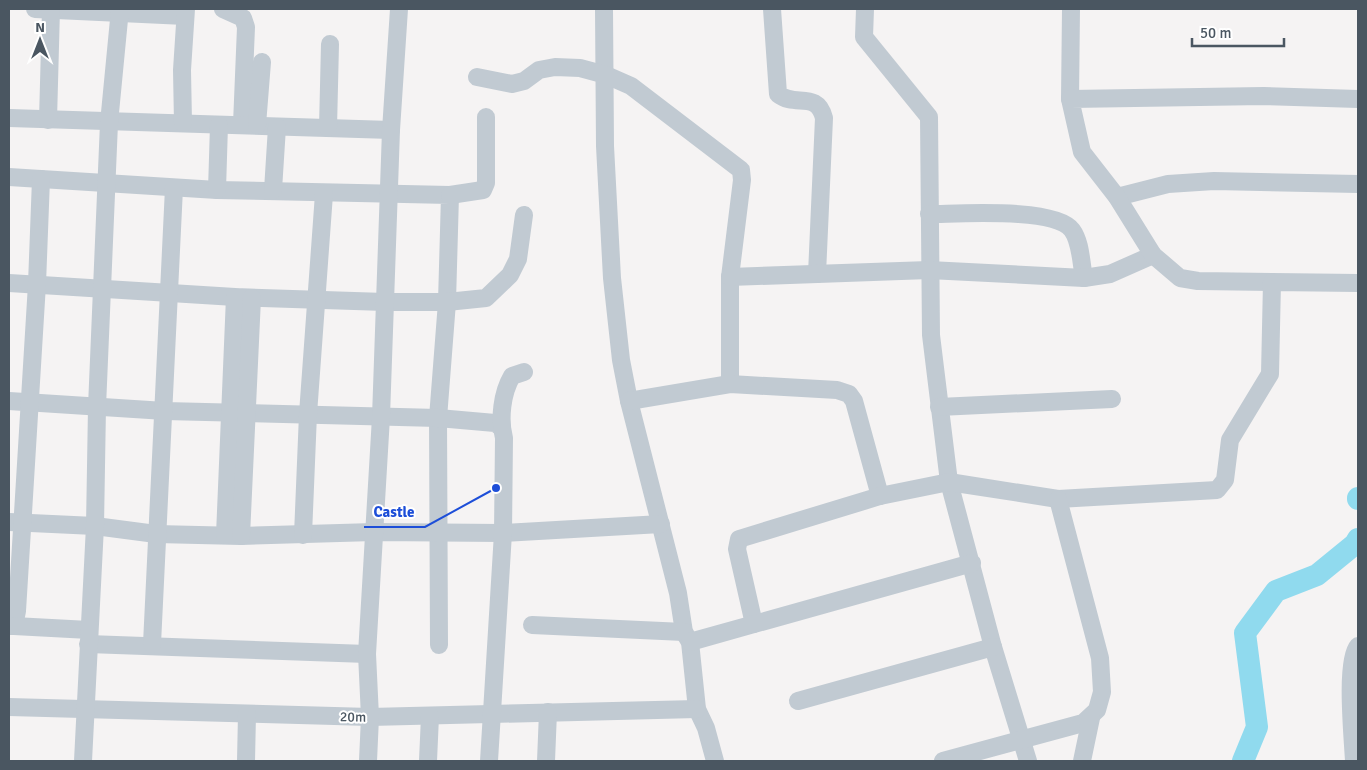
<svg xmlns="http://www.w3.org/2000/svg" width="1367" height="770" viewBox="0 0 1367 770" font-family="Signika,sans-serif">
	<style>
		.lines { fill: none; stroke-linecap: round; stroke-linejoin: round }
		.river { stroke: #90daee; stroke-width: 22 }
		.minor { stroke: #c1cad2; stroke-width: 18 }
		.labels { text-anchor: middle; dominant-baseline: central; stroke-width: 4; stroke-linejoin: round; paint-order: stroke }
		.street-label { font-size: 14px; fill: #4a5661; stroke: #fff }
		.leader { fill: none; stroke: #1d4ed8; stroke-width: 2 }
		.callout-dot { fill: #1d4ed8; stroke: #fff; stroke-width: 2 }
		.callout-label { font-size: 15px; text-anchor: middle; font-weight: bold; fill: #1d4ed8; stroke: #fff; stroke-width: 4; stroke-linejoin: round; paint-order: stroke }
	</style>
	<rect width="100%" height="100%" fill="#f5f3f3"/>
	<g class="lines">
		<!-- river -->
		<g class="river">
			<path d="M1358,498v1"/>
			<path d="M1243,761l14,-34 -12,-94 31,-42 41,-16 38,-31 3,-5"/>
		</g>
		<!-- minor -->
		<g class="minor">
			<path d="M35,9l150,7"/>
			<path d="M223,9l20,9 3,9 -4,97"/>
			<path d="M604,9l1,137 7,132 9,82 8,41 49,192 6,39 6,10 7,67 9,19 9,33"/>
			<path d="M772,9l6,85c17,14 39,-4 46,24l-7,156"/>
			<path d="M865,9l-1,28 65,80 2,218 18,147 44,165 35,114"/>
			<path d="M477,77l35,7 12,-3 15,-11 16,-3 25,1 26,7 25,11 110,84 1,10 -12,97v107"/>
			<path d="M1070,99l1,-90"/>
			<path d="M9,118l382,12"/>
			<path d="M48,120l3,-111"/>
			<path d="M183,123l-1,-53 4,-61"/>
			<path d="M257,125l5,-63"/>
			<path d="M328,128l2,-84"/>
			<path d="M9,177l208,13 233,5 -3,107 -9,116 1,227"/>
			<path d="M217,190l2,-65"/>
			<path d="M273,190l4,-63"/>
			<path d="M450,195l33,-5 3,-7v-66"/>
			<path d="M1117,197l51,-13 46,-3 144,3"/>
			<path d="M929,214c29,0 126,-7 143,16 9,12 9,33 12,48"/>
			<path d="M730,277l199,-7 155,8 26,-4 43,-19"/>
			<path d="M1272,282l-74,-1 -18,-3 -27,-23 -36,-58 -35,-45 -12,-53 194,-3 94,3"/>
			<path d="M9,283l226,14 150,5h62l39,-4 24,-23 8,-16 6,-44"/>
			<path d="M9,401l156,10 273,7 57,5 7,5"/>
			<path d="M629,401l101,-17 107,6 12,4 5,7 26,95"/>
			<path d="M939,407l173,-8"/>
			<path d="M9,522l86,4 61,8 85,2 133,-4 129,1 158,-9"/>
			<path d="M225,535l10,-238"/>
			<path d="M303,535l5,-121 16,-220"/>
			<path d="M241,536l11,-238"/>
			<path d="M754,624l-17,-75 2,-10 141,-43 69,-14 109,17 159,-9 8,-10 5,-40 40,-66 2,-92 86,1"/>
			<path d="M532,625l152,7"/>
			<path d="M9,626h5l3,-15 20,-327 4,-105"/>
			<path d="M14,626l75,4"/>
			<path d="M690,642l282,-79"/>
			<path d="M88,644l279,10"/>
			<path d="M152,644l22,-456"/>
			<path d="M798,701l195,-54"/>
			<path d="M9,707l361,10 327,-8"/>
			<path d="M83,761l12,-235 2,-119 12,-284 11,-114"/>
			<path d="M246,761l1,-47"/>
			<path d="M368,761l2,-44 -3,-63 14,-237 10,-287 8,-121"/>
			<path d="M428,761l2,-45"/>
			<path d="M489,761l14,-228 1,-95c-5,-19 -2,-45 8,-62l12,-4"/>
			<path d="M546,761l2,-49"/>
			<path d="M943,761l140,-38 14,-13 5,-18 -2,-34 -42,-159"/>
			<path d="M1082,761l9,-43"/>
			<path d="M1354,761c-1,-21 -9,-101 4,-115"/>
		</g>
	</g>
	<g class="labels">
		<!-- street labels -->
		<g class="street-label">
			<text transform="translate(353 717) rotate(1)">20m</text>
		</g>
	</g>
	<!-- callouts -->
	<path class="leader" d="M496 488L425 527H364"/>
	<circle class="callout-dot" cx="496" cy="488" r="5"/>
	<g class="callout-label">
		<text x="394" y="517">Castle</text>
	</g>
	<!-- border -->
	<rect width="1367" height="770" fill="none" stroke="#4a5661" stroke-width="20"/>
	<!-- north arrow -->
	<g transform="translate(40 40)" stroke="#ffffff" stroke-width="4" paint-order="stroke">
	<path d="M0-4L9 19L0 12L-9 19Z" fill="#4a5661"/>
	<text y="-8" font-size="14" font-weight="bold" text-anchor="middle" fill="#4a5661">N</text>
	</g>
	<!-- scale -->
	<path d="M1192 38v8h92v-8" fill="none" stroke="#4a5661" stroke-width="2.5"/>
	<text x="1200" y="38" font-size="15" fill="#4a5661" stroke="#ffffff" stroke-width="4" paint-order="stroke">50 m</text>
</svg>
